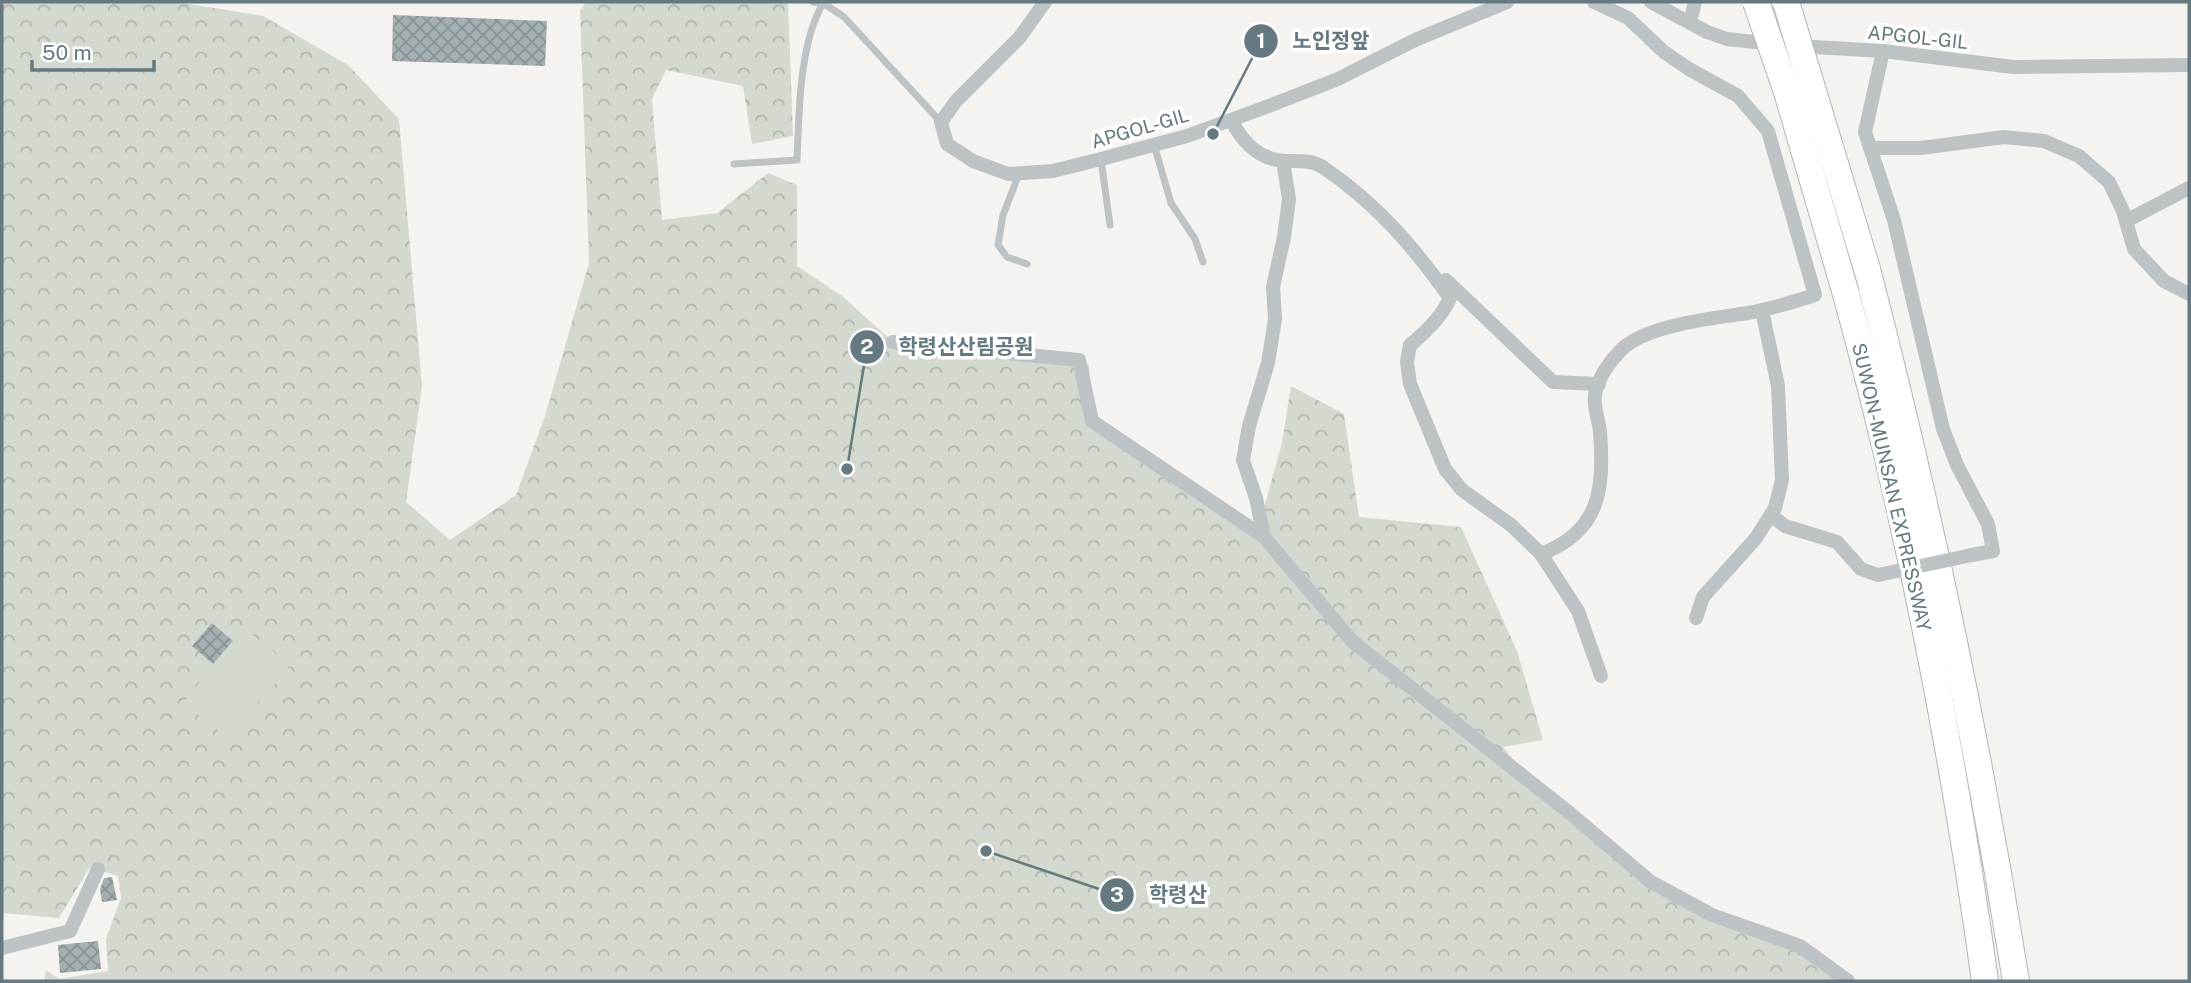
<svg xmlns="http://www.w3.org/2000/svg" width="2191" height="983" viewBox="0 0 2191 983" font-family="'Public Sans','Noto Sans KR',sans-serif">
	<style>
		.forest { fill: url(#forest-crowns) }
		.pitch { fill: #d4d9cf }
		.building { fill: url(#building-cross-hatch) }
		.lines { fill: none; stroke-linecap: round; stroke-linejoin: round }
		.motorway-casing { stroke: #b0b5b7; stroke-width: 28 }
		.service { stroke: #bdc2c4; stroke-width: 7 }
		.minor { stroke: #bdc2c4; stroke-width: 14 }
		.motorway { stroke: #fff; stroke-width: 26 }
		.motorway-bridge-casing { stroke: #b0b5b7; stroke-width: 28; stroke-linecap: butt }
		.minor-bridge { stroke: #bdc2c4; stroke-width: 14 }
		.motorway-bridge { stroke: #fff; stroke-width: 26 }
		.labels { text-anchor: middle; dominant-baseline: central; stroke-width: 7; stroke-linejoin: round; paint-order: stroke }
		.street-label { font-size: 19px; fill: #647980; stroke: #fff }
		.leader { fill: none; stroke: #647980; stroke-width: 2.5 }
		.callout-dot { fill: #647980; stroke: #fff; stroke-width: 2.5 }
		.mark-label { font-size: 21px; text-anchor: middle; font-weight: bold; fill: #fff }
		.callout-label { font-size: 21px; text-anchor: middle; font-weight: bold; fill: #647980; stroke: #fff; stroke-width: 7; stroke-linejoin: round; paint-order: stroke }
	</style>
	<defs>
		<pattern id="forest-crowns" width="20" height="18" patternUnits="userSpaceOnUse" patternTransform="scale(1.75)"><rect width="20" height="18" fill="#d4d9cf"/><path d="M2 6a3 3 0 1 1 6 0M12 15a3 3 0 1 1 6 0" fill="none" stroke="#b0b5ad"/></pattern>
		<pattern id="building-cross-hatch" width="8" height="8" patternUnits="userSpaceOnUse" patternTransform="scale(1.75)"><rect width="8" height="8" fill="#a4afb1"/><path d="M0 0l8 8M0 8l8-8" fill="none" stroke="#899395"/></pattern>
	</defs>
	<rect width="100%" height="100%" fill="#f4f3f0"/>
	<!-- forest -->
	<path class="forest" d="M2,2h175l86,14 85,49 51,54 23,267 -16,116 44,38 66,-45 29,-79 44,-153 -9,-252 6,-9h202l5,134 -41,8 -9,-58 -77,-16 -14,29 10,121 55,-7 51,-40 29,12v81l45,30 51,46 186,18 10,5 3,56 167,105 23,-83 9,-57 53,28 15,103 102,10 56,124 26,89 -40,7 23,28 148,126 126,45 41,35h-1797l2,-11 13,9 49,-8 -2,-32 15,-41 -3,-22 -28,-9 -31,51 -57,-5z"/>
	<!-- pitch -->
	<path class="pitch" d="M246,629l44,36 -62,74 -44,-36 29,-39z"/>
	<!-- building -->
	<g class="building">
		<path d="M393,15l154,6 -2,45 -153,-5z"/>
		<path d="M212,623l21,18 -20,23 -21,-18z"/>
		<path d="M112,877l5,23 -15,2 -2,-13 4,-11z"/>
		<path d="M98,941l3,28 -41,4 -2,-28z"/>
	</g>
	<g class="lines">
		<defs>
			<g id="motorway">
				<path d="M1867,269c61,235 111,473 149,712"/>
				<path d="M1846,294c62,225 107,456 139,687"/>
			</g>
		</defs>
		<!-- motorway casing -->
		<use href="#motorway" class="motorway-casing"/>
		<!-- service -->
		<g class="service">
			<path d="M813,2l10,1 21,14 97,105"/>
			<path d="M1154,145l17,58 24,36 8,23"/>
			<path d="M1101,159l9,66"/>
			<path d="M734,164l63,-4c2,-46 2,-118 27,-158"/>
			<path d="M1019,174l-16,41 -5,30 9,12 20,7"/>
		</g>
		<!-- minor -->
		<g class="minor">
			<path d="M1045,2l-25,35 -64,64 -15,21 6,22 26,17 35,13 45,-3 48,-12 86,-23 79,-29 72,-28 77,-39 92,-38"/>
			<path d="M1651,2l56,30 20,7 47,5"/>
			<path d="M1690,22l5,-20"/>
			<path d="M1797,46l86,5 130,16 176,-2"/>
			<path d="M1883,51l-18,81 29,88 49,209 14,36 31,59 5,27 -21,4"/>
			<path d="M1231,120c12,23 29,41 57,41 12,0 25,-1 36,7 53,36 89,78 126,130 -8,19 -24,34 -40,47l-3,17 3,22 35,85 17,21 49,35 30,29c60,-23 63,-65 59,-122 -1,-12 -7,-26 -5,-37 2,-16 15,-34 26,-45 25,-25 93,-32 127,-37 23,-4 45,-11 67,-18l-47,-164 -30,-35 -49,-27 -25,-17 -36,-34 -34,-16"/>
			<path d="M1870,148h51l83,-11 40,4 35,15 30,26 14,29 11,38 30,32 25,13"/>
			<path d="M2126,221l63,-33"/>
			<path d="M1446,280l107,102 46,2"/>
			<path d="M893,342l186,18 13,61 172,116 89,105 218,172 80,68 61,33 88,31 48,35"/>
			<path d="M1771,515l14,11 52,16 24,27 17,6"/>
			<path d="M1264,537l-8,-39 -13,-38 6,-34 19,-63 7,-44 -2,-32 11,-50 5,-38 -6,-38"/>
			<path d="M1541,554l37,57 23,65"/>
			<path d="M1696,618l7,-21 53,-59 19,-30 7,-28 -4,-94 -16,-76"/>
			<path d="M2,948l68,-17 28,-62"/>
		</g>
		<!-- motorway -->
		<use href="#motorway" class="motorway"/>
		<defs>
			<g id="motorway-bridge">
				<path d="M1756,2l31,90 59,202"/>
				<path d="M1786,2l81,267"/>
			</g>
		</defs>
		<!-- motorway-bridge casing -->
		<use href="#motorway-bridge" class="motorway-bridge-casing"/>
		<!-- minor-bridge -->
		<path class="minor-bridge" d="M1878,575l94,-20"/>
		<!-- motorway-bridge -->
		<use href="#motorway-bridge" class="motorway-bridge"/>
	</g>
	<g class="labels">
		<!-- street labels -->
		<g class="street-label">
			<text transform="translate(1918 37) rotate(6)">APGOL-GIL</text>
			<text transform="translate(1140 128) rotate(-16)">APGOL-GIL</text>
			<text transform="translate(1892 487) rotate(77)">SUWON-MUNSAN EXPRESSWAY</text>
		</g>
	</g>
	<!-- callouts -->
	<path class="leader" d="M1213 134L1261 41M847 469L867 347M986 851L1117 895"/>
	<g class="callout-dot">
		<circle cx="1213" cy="134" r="7"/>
		<circle cx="847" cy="469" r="7"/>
		<circle cx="986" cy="851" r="7"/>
		<circle cx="1261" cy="41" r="18"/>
		<circle cx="867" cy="347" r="18"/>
		<circle cx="1117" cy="895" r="18"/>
	</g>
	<g class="mark-label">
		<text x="1261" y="48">1</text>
		<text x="867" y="354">2</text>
		<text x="1117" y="902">3</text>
	</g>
	<g class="callout-label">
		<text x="1331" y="48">노인정앞</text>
		<text x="966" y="354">학령산산림공원</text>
		<text x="1178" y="902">학령산</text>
	</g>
	<!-- border -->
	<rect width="2191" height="983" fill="none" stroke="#647980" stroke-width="7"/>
	<!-- scale -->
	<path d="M32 60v10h122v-10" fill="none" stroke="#647980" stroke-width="3.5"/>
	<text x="42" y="60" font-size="21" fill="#647980" stroke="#ffffff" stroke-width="5" paint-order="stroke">50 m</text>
</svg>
